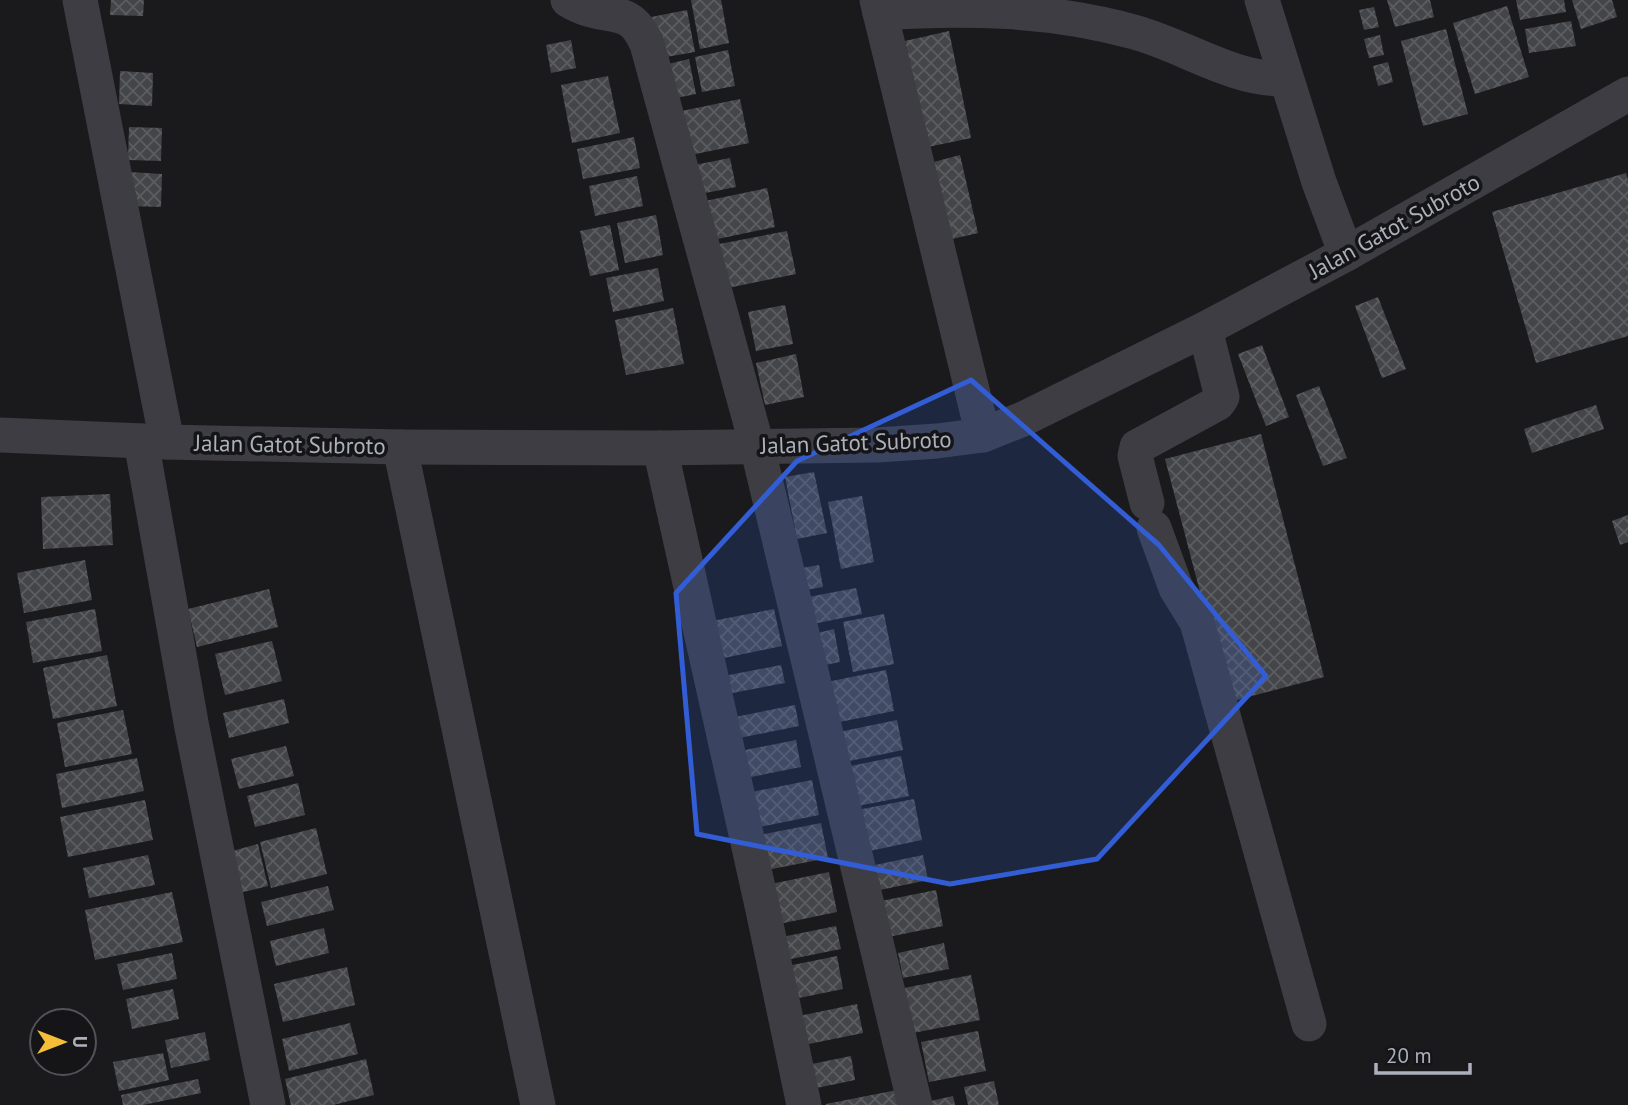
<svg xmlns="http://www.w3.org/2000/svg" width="1628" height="1105" viewBox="0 0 1628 1105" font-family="'PT Sans',sans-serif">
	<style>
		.building { fill: url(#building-cross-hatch) }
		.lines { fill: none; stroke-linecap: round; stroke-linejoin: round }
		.minor { stroke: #3d3d43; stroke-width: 35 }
		.marked { fill: #325dd4; fill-opacity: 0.2; stroke: #325dd4; stroke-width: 5; stroke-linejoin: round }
		.labels { text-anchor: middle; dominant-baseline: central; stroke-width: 7; stroke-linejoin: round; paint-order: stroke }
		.street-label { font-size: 23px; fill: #acb0bc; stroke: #151517 }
	</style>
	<defs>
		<pattern id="building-cross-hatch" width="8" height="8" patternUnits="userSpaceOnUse" patternTransform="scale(1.75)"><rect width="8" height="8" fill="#444549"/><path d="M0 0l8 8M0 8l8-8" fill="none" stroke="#5c5d61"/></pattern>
	</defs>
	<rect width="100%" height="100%" fill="#1a1a1c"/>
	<!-- building -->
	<g class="building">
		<path d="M111,0h33l-1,16 -33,-1z"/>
		<path d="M691,0h30l8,43 -29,6z"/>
		<path d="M1387,0h43l4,17 -39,10z"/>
		<path d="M1516,0h48l2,12 -46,8z"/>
		<path d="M1572,0h40l5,17 -36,12z"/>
		<path d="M1507,6l22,71 -54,17 -22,-71z"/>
		<path d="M1374,7l5,20 -15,3 -5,-20z"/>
		<path d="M687,10l8,42 -35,6 -9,-41z"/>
		<path d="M1571,21l5,25 -47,7 -4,-24z"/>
		<path d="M1446,29l22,85 -45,12 -22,-85z"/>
		<path d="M949,31l22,107 -43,9 -23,-106z"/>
		<path d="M1380,35l4,20 -15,3 -5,-19z"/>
		<path d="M571,40l5,28 -25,5 -5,-28z"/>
		<path d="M728,50l7,36 -33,6 -7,-35z"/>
		<path d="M689,59l7,35 -25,5 -7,-34z"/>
		<path d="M1388,62l5,20 -15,4 -5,-20z"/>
		<path d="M120,71l33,2 -1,33 -33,-2z"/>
		<path d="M608,76l12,57 -48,10 -11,-58z"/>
		<path d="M740,99l9,44 -68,14 -9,-44z"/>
		<path d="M129,127l33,1 -1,33 -33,-1z"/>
		<path d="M634,137l6,31 -57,11 -6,-30z"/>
		<path d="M960,155l18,78 -30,7 -18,-77z"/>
		<path d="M730,158l6,29 -46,9 -6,-29z"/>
		<path d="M129,172l33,2 -1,33 -33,-1z"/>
		<path d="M1626,173l2,7v156l-92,27 -44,-151z"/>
		<path d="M637,176l6,30 -48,10 -6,-30z"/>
		<path d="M767,188l8,39 -62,13 -8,-39z"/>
		<path d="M656,215l7,40 -38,8 -8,-40z"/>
		<path d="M610,225l9,45 -29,6 -10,-45z"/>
		<path d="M787,231l9,43 -73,15 -9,-44z"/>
		<path d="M658,268l6,33 -51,11 -7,-34z"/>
		<path d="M1378,297l28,72 -24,9 -27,-72z"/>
		<path d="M785,305l8,39 -37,7 -8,-39z"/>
		<path d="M673,308l11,56 -58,11 -11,-55z"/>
		<path d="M1262,345l27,72 -23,9 -28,-72z"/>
		<path d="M796,354l8,43 -39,8 -9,-42z"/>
		<path d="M1319,386l28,72 -24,8 -27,-71z"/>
		<path d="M1596,405l8,24 -72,24 -8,-24z"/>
		<path d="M1261,434l63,243 -95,25 -64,-243z"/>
		<path d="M814,472l13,61 -30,6 -12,-62z"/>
		<path d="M110,494l3,51 -70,4 -2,-52z"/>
		<path d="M862,496l12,66 -33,7 -13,-67z"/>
		<path d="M1628,515v27l-8,3 -8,-24z"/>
		<path d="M85,560l7,40 -68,13 -7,-40z"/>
		<path d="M819,565l4,22 -23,4 -4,-22z"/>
		<path d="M856,588l6,26 -49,10 -5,-27z"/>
		<path d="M269,589l9,38 -81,20 -9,-38z"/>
		<path d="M95,609l7,42 -69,12 -7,-41z"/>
		<path d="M774,609l8,37 -63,13 -7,-38z"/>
		<path d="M884,614l10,50 -41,8 -10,-50z"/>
		<path d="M834,629l6,33 -25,5 -6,-32z"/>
		<path d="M272,641l10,40 -57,14 -10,-41z"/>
		<path d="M107,655l10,51 -64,13 -10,-51z"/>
		<path d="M781,665l4,18 -58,11 -3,-18z"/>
		<path d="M886,670l8,41 -64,13 -8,-41z"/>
		<path d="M284,699l5,24 -60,15 -6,-25z"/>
		<path d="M795,705l4,21 -60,12 -4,-21z"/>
		<path d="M123,710l9,44 -67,13 -8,-44z"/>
		<path d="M897,720l6,30 -63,13 -6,-30z"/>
		<path d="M796,740l5,27 -50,10 -6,-27z"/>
		<path d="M286,746l8,30 -55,13 -8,-30z"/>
		<path d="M901,756l8,40 -56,11 -8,-40z"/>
		<path d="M137,758l7,33 -82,17 -6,-34z"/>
		<path d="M812,780l7,35 -65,13 -7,-35z"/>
		<path d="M298,783l7,32 -50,12 -8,-31z"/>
		<path d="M914,799l8,41 -62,13 -8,-42z"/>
		<path d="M145,800l8,40 -85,17 -8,-40z"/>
		<path d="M821,823l7,35 -61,12 -7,-35z"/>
		<path d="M316,828l11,46 -56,14 -11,-46z"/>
		<path d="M258,844l10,42 -33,8 -10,-41z"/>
		<path d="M148,855l7,30 -66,13 -6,-30z"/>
		<path d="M923,855l5,25 -48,10 -5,-25z"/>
		<path d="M829,872l8,40 -58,12 -8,-40z"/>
		<path d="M328,886l6,24 -67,16 -6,-24z"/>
		<path d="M936,890l7,36 -55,11 -7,-36z"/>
		<path d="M172,892l11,50 -88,18 -10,-50z"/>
		<path d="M836,926l5,23 -55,11 -4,-23z"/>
		<path d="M324,928l5,25 -53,13 -6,-25z"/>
		<path d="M944,943l5,26 -46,9 -5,-25z"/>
		<path d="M172,953l5,26 -54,11 -6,-26z"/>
		<path d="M837,956l6,33 -54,11 -6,-33z"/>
		<path d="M347,967l8,38 -72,17 -9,-38z"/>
		<path d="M971,975l9,45 -67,13 -9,-45z"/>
		<path d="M173,989l6,30 -47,10 -6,-30z"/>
		<path d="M857,1004l6,29 -59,12 -5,-29z"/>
		<path d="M350,1023l8,31 -69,17 -7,-32z"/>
		<path d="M978,1031l8,40 -57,11 -8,-40z"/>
		<path d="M205,1032l5,28 -39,8 -6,-28z"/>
		<path d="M163,1053l6,27 -50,11 -6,-29z"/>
		<path d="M851,1056l4,24 -48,10 -5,-24z"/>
		<path d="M366,1059l8,36 -41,10h-42l-6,-26z"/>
		<path d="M198,1079l3,14 -58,12h-20l-2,-10z"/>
		<path d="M994,1081l5,24h-31l-4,-18z"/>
		<path d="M902,1089l3,16h-79v-1z"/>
		<path d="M953,1096l2,9h-28l-1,-3z"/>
	</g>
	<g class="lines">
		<!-- minor -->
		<g class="minor">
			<path d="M80,0l87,442"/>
			<path d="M568,0c38,24 60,0 79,44l110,402 158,659"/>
			<path d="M877,0l106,435"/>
			<path d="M1262,0l57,182 27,72"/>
			<path d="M880,13c85,-6 171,-4 254,19 52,14 97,48 152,47"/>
			<path d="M0,435l167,7 233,5 260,1 217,-3 60,-4 46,-6 40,-16 182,-90 141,-75 282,-160"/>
			<path d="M141,441l51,287 76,377"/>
			<path d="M400,447l138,658"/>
			<path d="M660,448l103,462 41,195"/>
			<path d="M1147,503l-12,-47 2,-9 81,-44 4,-6 -17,-68"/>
			<path d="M1154,528l22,60 21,34 112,402"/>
		</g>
	</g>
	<!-- marked area -->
	<path class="marked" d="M971,380l188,165 107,131 -169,183 -147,25 -253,-50 -21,-241 121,-132z"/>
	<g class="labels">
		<!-- street labels -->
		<g class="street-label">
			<text transform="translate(1394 226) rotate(-29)">Jalan Gatot Subroto</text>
			<text transform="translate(856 442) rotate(-2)">Jalan Gatot Subroto</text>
			<text transform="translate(290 444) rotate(1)">Jalan Gatot Subroto</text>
		</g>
	</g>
	<!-- north arrow -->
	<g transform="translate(63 1042) rotate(90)"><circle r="33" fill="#151517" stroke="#515359" stroke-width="2"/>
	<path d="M0-5L12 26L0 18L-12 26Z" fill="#f6be38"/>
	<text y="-10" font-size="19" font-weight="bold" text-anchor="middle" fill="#acb0bc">U</text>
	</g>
	<!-- scale -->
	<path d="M1376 1063v10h94v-10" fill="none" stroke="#acb0bc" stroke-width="3.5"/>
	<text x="1386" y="1063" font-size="21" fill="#acb0bc" stroke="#151517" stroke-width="5" paint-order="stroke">20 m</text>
</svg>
